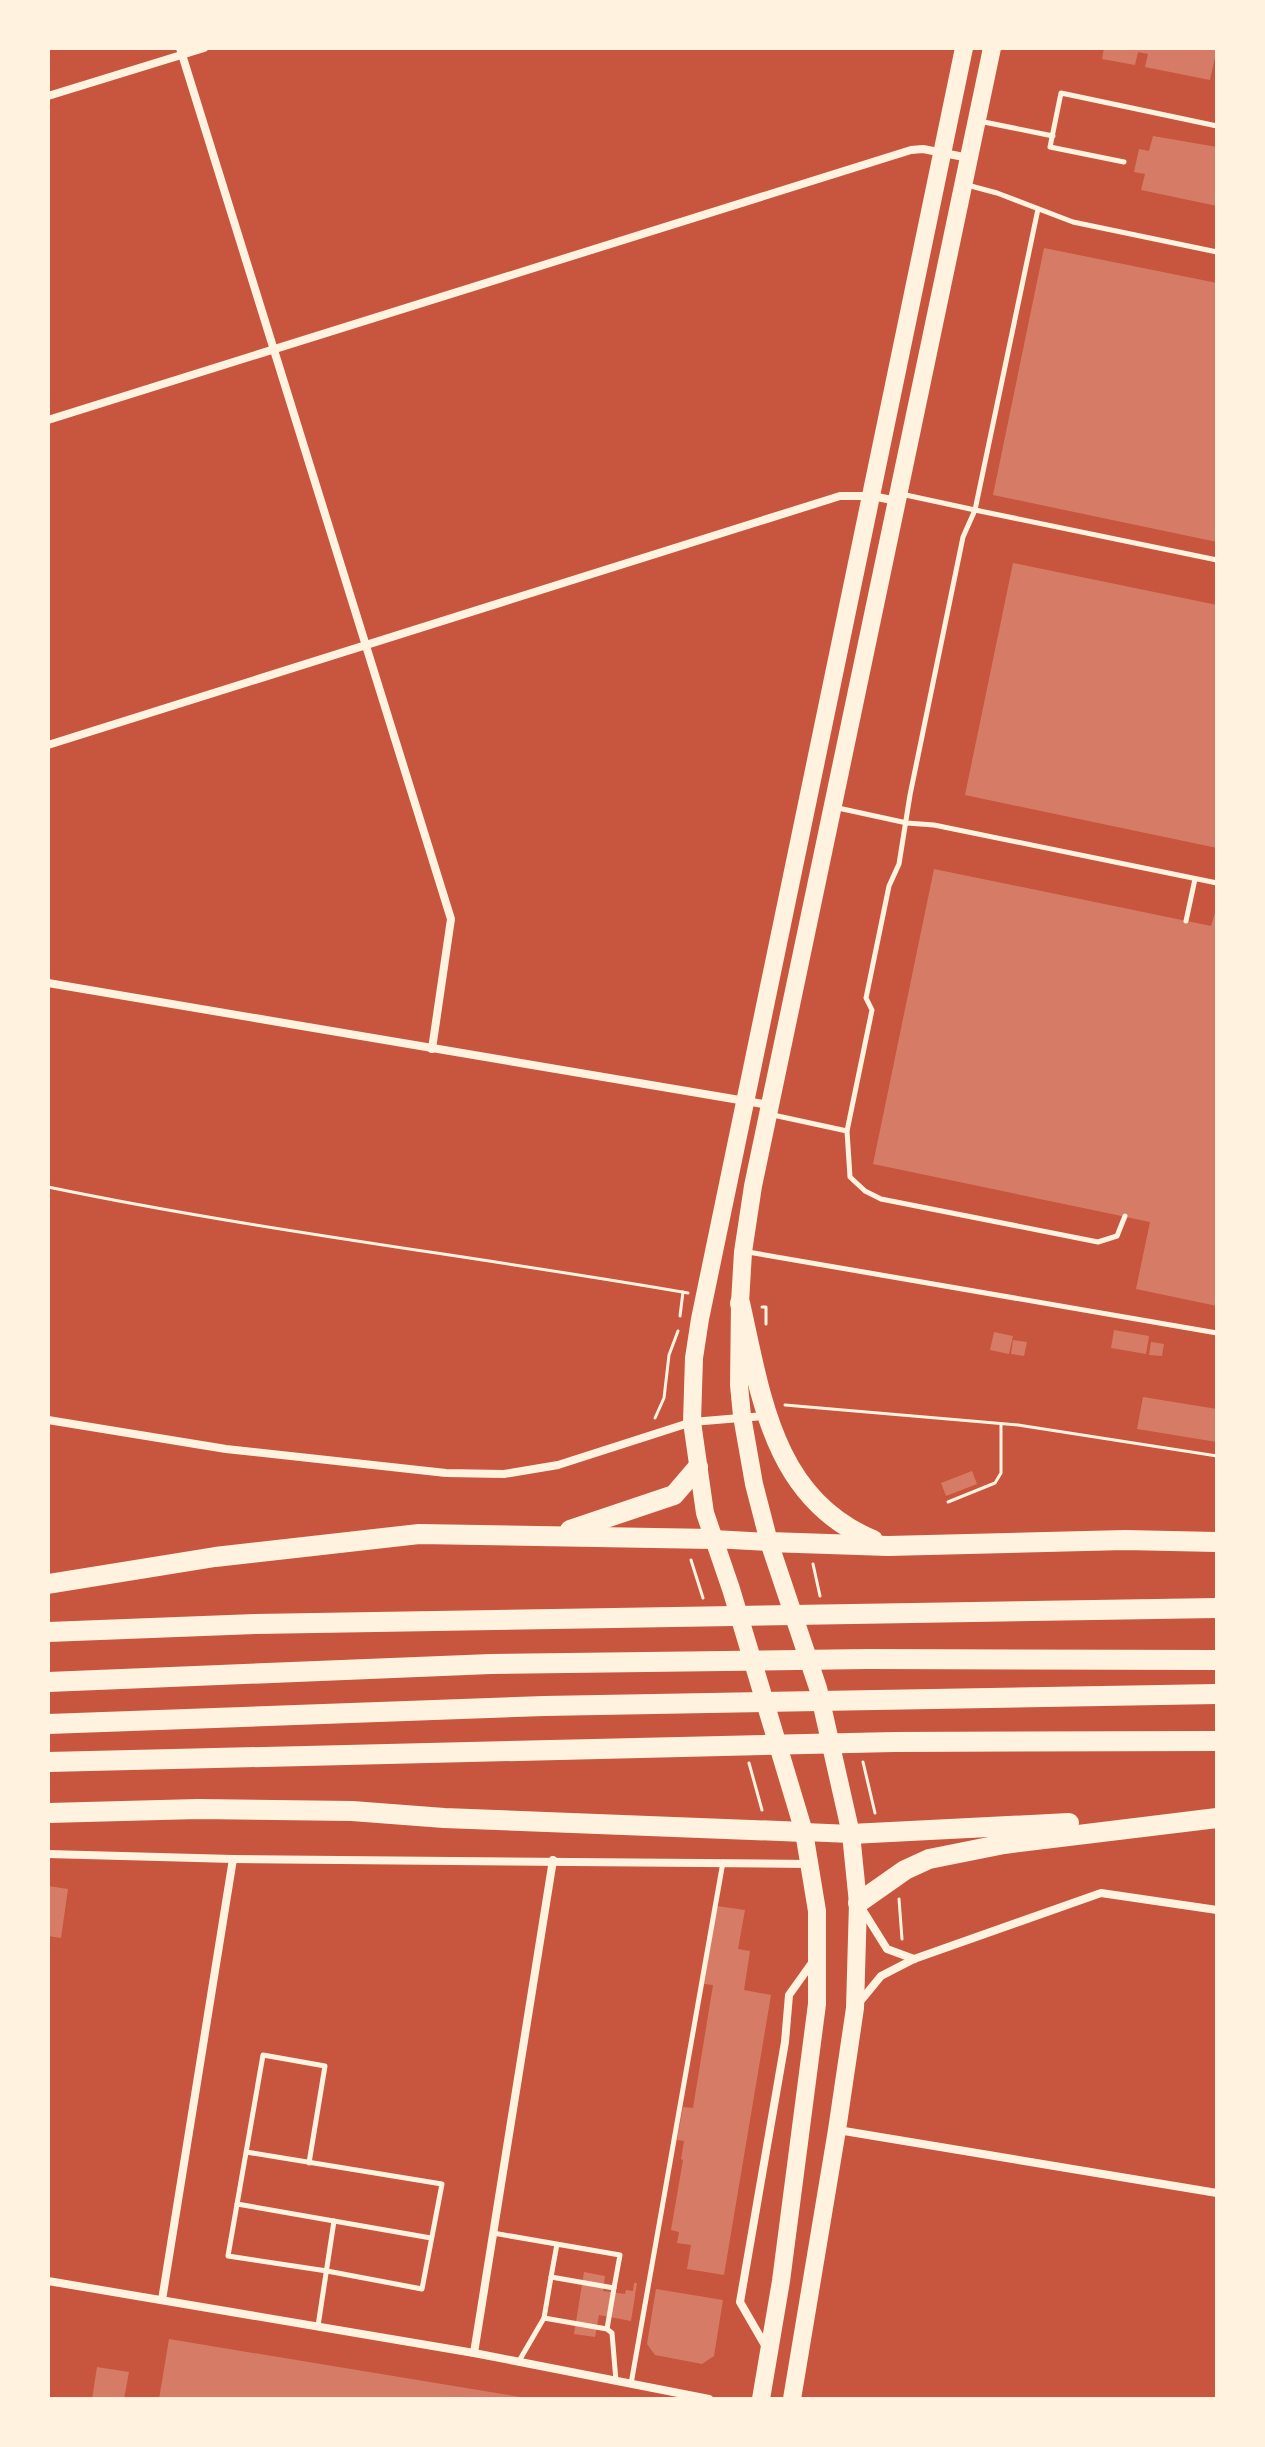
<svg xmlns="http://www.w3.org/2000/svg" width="1265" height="2447" viewBox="0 0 1265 2447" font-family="'DejaVu Sans',sans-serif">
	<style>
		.building { fill: #d67c66 }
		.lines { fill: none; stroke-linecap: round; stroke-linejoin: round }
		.path { stroke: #fff3e0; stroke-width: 3 }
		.service { stroke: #fff3e0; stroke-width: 5 }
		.minor { stroke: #fff3e0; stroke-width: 8 }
		.primary { stroke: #fff3e0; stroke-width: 18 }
		.motorway { stroke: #fff3e0; stroke-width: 20 }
	</style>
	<rect width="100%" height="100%" fill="#c8553d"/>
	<!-- building -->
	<g class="building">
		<path d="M1104,48h113l-7,32 -65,-13 3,-13 -10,-2 -3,13 -33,-6z"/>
		<path d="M1153,136l64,11v59l-76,-16 4,-16 -11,-2 5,-23 10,2z"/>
		<path d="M1044,248l173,35v259l-224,-47z"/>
		<path d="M1013,563l204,42v243l-252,-53z"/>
		<path d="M934,869l277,57 6,-20v400l-81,-17 14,-67 -277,-58z"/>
		<path d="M1114,1330l35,6 -3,18 -35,-6z"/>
		<path d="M994,1332l19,4 -4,18 -19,-4z"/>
		<path d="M1013,1340l14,2 -3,14 -13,-2z"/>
		<path d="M1151,1342l13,2 -2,12 -13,-1z"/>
		<path d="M1143,1397l74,12v33l-80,-13z"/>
		<path d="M972,1471l5,13 -31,12 -5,-13z"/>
		<path d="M48,1886l20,3 -7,49 -13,-2z"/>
		<path d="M717,1906l28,4 -7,39 12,2 -6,39 27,5 -47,280 -37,-6 4,-24 -14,-2 2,-11 -8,-2 12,-70 -2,-1 3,-18 -7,-1 6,-33 10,1 20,-123 -9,-1z"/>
		<path d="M584,2272l21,4 -2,15 22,3 1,-4 7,1 1,-8h3l-6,38 -32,-6 -4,22 -21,-3z"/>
		<path d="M656,2289l67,11 -9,56 -12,8 -47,-9 -8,-11z"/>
		<path d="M169,2339l351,58v2h-361z"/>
		<path d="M97,2367l32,5 -5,27h-32z"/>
	</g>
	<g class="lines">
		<!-- path -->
		<g class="path">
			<path d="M48,1187c212,44 427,69 640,106"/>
			<path d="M762,1307h4v17"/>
			<path d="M680,1316l3,-24"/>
			<path d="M785,1405l233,20 199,31"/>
			<path d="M655,1418l9,-20 5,-43 9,-24"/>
			<path d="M948,1502l47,-19 6,-10v-49"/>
			<path d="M691,1560l12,38"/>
			<path d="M813,1564l7,32"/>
			<path d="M863,1762l12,51"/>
			<path d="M749,1763l13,47"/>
			<path d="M899,1899l3,40"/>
		</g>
		<!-- service -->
		<g class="service">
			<path d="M979,121l74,15"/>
			<path d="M1124,162l-74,-15 11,-54 156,33"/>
			<path d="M967,185l30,8 76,29 144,30"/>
			<path d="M901,494l74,16 63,-301"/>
			<path d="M838,808l69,15 27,2 283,58"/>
			<path d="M1186,921l9,-42"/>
			<path d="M773,1115l74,16"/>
			<path d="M1125,1216l-8,20 -19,6 -217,-43 -16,-8 -15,-14 -3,-46 25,-121 -6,-12 23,-112 10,-22 11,-69 53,-258 12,-27 242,50"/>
			<path d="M748,1252l469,81"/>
			<path d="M246,2152l196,32 -20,105 -95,-18 -99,-15 35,-201 62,11 -16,97"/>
			<path d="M237,2204l194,34"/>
			<path d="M493,2233l127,22 -6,33 -63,-11 6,-33"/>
			<path d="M544,2318l7,-41"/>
			<path d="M318,2326l16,-105"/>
			<path d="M607,2329l7,-41"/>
			<path d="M519,2361l25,-43 63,11 5,4 4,48"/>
			<path d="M631,2384l92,-522"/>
		</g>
		<!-- minor -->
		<g class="minor">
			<path d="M180,48l271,871 -19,130"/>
			<path d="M48,96l156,-48"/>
			<path d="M48,420l863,-270 12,-1 46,9"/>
			<path d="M48,745l792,-249h32l25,5"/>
			<path d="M48,983l721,122"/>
			<path d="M48,1420l178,29 220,24 58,1 54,-9 134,-43 73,-6"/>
			<path d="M48,1854l185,5 577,5"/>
			<path d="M862,1909l25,40 27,10"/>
			<path d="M858,2004l23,-28 33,-17 187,-66 116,17"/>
			<path d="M838,2130l379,63"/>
			<path d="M48,2281l426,72 235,46"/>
			<path d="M162,2300l71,-441"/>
			<path d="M766,2347l-26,-45 45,-260 4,-47 25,-35"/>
			<path d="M474,2353l79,-493"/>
		</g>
		<!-- primary -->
		<g class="primary">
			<path d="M713,1539l56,3"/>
			<path d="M804,1832l47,2"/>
			<path d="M761,2399l20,-118 36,-277v-93l-13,-79 -73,-243 -26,-76 -13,-91 2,-64 6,-39 264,-1271"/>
			<path d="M792,2399l45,-269 18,-122 3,-105 -7,-69 -33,-146 -49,-146 -15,-58 -12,-68 -3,-31 1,-82 3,-51 10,-66 239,-1138"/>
		</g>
		<!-- motorway -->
		<g class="motorway">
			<path d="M740,1303c21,93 33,196 133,237"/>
			<path d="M570,1530l104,-35 24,-28"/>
			<path d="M769,1542l119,4 237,-6 92,2"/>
			<path d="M48,1584l167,-27 204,-23 294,5"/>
			<path d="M48,1632l207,-8 962,-16"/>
			<path d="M48,1682l443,-18 377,-5 349,1"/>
			<path d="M48,1724l496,-18 673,-12"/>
			<path d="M48,1762l846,-20 323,-1"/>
			<path d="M48,1813l150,-4 154,2 92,7 360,14"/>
			<path d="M851,1834l218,-11"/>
			<path d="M858,1903l47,-33 24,-11 75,-15 213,-26"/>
		</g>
	</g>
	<!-- border -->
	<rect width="1265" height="2447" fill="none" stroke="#fff3e0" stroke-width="100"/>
</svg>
